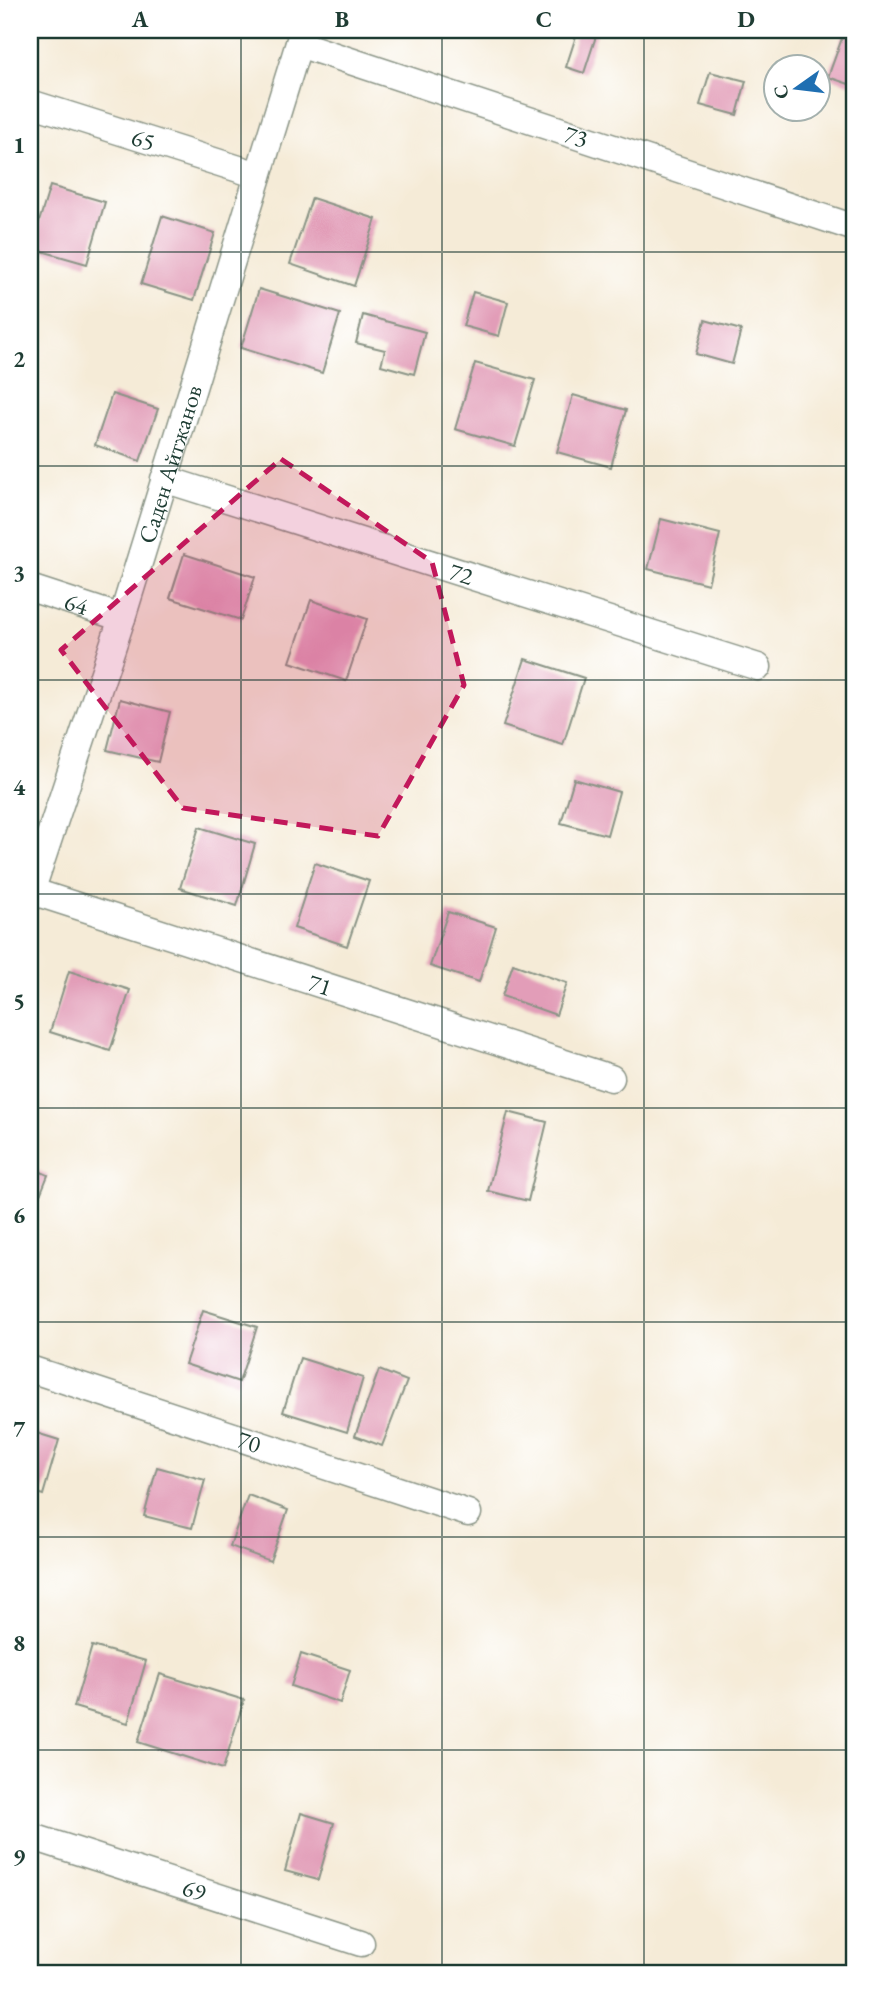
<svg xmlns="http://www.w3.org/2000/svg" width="885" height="2003" viewBox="0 0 885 2003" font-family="'EB Garamond',serif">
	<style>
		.building { fill: #e29db8 }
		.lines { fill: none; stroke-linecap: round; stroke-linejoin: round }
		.street-casing { stroke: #8a9486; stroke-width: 29 }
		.street { stroke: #fff; stroke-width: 26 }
		.marked { fill: #c2185b; fill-opacity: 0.2; stroke: #c2185b; stroke-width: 5; stroke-dasharray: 14 9; stroke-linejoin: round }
		.grid { fill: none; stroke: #1f3d34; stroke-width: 2; stroke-opacity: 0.55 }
		.labels { text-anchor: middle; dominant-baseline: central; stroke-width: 5; stroke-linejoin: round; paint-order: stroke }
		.street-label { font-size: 24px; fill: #1f3d34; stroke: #fff }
		.neatline { fill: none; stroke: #1f3d34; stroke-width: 2.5 }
		.grid-label { font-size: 23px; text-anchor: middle; font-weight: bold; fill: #1f3d34 }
	</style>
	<rect width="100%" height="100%" fill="#fff"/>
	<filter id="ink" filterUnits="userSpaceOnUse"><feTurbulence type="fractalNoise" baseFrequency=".0143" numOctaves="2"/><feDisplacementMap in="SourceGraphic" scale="14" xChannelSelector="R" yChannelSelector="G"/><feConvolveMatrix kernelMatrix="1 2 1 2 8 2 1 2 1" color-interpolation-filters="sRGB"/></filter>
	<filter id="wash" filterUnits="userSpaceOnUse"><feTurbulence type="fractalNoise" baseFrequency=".00686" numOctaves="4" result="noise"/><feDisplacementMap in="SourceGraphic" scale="28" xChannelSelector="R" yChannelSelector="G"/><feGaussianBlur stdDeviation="1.57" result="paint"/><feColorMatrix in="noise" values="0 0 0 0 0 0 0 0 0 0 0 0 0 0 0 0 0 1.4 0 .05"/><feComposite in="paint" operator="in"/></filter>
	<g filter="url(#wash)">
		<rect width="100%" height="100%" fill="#f5ebd7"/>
		<g id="blocks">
			<!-- building -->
			<g class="building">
				<path d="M578,30h20l-14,43 -18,-6z"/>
				<path d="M845,30h10v56l-27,-9z"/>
				<path d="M710,72l36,9 -9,34 -37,-10z"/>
				<path d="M50,186l55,16 -18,62 -56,-16z"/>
				<path d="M312,198l64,21 -22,67 -64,-22z"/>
				<path d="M162,216l53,17 -21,67 -53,-16z"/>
				<path d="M259,289l81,25 -18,59 -81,-25z"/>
				<path d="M473,292l35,10 -9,34 -36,-10z"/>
				<path d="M363,315l62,17 -11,42 -33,-9 4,-15 -29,-7z"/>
				<path d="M705,320l36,10 -9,34 -36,-10z"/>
				<path d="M475,363l60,17 -20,66 -60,-17z"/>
				<path d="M112,394l46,15 -18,52 -45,-16z"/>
				<path d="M573,395l53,15 -15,57 -54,-15z"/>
				<path d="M661,519l59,15 -12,50 -60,-15z"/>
				<path d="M184,554l71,23 -14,43 -71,-22z"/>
				<path d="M311,600l56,19 -21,62 -56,-19z"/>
				<path d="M525,659l59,19 -21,67 -60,-19z"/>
				<path d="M120,699l50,13 -12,50 -51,-12z"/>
				<path d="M574,779l45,13 -12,43 -46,-12z"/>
				<path d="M199,827l56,17 -18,62 -57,-18z"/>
				<path d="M315,863l54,18 -22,65 -53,-18z"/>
				<path d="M448,912l48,15 -17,55 -49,-16z"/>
				<path d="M513,964l54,19 -11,32 -54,-19z"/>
				<path d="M69,971l61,19 -20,61 -60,-19z"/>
				<path d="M508,1112l39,10 -19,79 -40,-10z"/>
				<path d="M30,1167l18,8 -18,45z"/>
				<path d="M203,1310l54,17 -18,55 -54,-18z"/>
				<path d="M300,1358l63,20 -16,54 -64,-20z"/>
				<path d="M379,1370l28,11 -25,65 -27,-10z"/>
				<path d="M30,1431l29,9 -16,55 -13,-4z"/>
				<path d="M157,1467l48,13 -13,48 -48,-12z"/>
				<path d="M248,1495l40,15 -18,51 -40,-15z"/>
				<path d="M92,1646l54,15 -18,62 -54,-16z"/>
				<path d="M301,1654l49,16 -10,33 -49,-17z"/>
				<path d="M160,1674l84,26 -21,69 -85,-27z"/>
				<path d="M301,1813l33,10 -16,57 -33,-9z"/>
			</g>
		</g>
	</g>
	<g filter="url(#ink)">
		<use href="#blocks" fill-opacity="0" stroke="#8a9486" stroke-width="2"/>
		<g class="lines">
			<defs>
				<g id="street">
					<path id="s1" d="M299,44l556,184"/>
					<path id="s2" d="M30,103l228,72"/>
					<path id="s3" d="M164,479l594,188"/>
					<path id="s4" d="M30,588l92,30"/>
					<path id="s5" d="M31,891l580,187"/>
					<path id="s6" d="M30,895l92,-277 181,-588"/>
					<path id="s7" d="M30,1369l438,144"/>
					<path id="s8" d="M30,1836l331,107"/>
				</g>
			</defs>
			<!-- street casing -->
			<use href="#street" class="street-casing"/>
			<!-- street -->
			<use href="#street" class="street"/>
		</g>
	</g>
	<!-- marked area -->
	<path class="marked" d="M281,459l151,103 32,123 -86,151 -195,-28 -122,-158z"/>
	<!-- grid -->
	<path class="grid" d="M241,30v1943M442,30v1943M644,30v1943M30,252h825M30,466h825M30,680h825M30,894h825M30,1108h825M30,1322h825M30,1537h825M30,1750h825"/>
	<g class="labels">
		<!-- street labels -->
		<g class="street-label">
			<text stroke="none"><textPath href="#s1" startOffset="292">73</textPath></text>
			<text stroke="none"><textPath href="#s2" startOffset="119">65</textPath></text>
			<text stroke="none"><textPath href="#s6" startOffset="453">Саден Айтжанов</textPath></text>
			<text stroke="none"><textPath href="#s3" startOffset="312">72</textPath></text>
			<text stroke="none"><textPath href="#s4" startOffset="49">64</textPath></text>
			<text stroke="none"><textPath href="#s5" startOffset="304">71</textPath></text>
			<text stroke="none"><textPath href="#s7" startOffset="231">70</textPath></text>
			<text stroke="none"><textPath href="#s8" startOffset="173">69</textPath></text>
		</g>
	</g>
	<!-- margin -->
	<rect width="885" height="2003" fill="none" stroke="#fff" stroke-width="77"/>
	<!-- north arrow -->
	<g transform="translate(797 88) rotate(256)"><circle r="33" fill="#ffffff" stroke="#a5b1ae" stroke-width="2"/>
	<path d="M0-5L12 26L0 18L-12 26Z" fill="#1f6fb2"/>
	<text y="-10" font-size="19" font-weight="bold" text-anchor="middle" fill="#1f3d34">С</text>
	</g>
	<rect x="38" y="38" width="808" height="1927" class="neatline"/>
	<g class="grid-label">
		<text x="140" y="27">A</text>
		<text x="342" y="27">B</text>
		<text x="544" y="27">C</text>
		<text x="746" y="27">D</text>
		<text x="19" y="153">1</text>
		<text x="19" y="367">2</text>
		<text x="19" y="581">3</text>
		<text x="19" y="795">4</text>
		<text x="19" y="1009">5</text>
		<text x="19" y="1223">6</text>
		<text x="19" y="1437">7</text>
		<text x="19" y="1651">8</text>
		<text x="19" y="1865">9</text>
	</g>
</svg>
